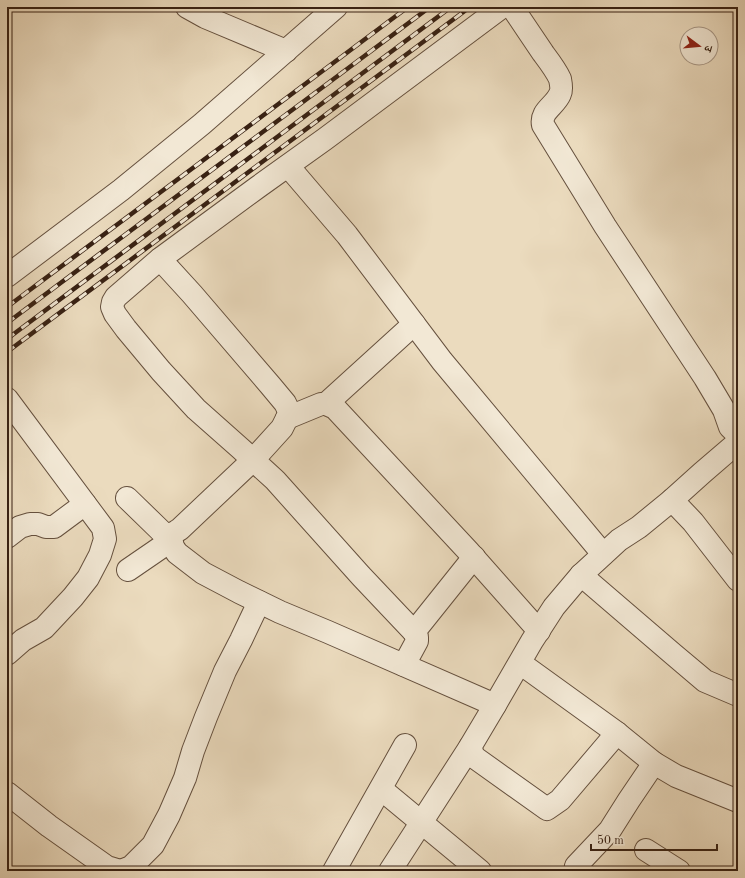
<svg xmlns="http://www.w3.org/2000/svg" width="745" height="878" viewBox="0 0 745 878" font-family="'Old Standard TT','Noto Serif Devanagari',serif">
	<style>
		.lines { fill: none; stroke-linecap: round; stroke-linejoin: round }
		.minor-casing { stroke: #65503e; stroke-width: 24 }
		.minor { stroke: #f2e8d5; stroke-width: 22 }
		.rail-casing { stroke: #382113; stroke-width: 4.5 }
		.rail { stroke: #f2e8d5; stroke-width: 3; stroke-dasharray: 9; stroke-linecap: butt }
	</style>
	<rect width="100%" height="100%" fill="#ebdbbe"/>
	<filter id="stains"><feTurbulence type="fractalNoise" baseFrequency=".005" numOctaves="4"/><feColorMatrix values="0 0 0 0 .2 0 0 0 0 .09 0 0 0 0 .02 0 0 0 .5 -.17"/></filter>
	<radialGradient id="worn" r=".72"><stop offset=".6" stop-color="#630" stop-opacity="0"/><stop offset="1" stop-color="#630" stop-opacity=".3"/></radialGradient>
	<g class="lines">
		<defs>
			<g id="minor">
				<path d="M187,7l18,10 81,34"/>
				<path d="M512,7c10,15 21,31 31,46 6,8 13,17 17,26 1,5 2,11 0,15 -5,12 -20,17 -17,31l62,101 100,152 19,32 6,17 8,8"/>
				<path d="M288,166l59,69 95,126 161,193"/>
				<path d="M7,276l114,-86 81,-66 134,-117"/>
				<path d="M7,399l96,129 2,11 -5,16 -12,23 -15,19 -29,31 -21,12 -16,14"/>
				<path d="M326,404l88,-80"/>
				<path d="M287,418l34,-14h5l9,4 134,144 70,79"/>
				<path d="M127,498l35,34c8,4 12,1 18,-3l73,-69 29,-32 5,-10 2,-5 -1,-4 -3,-6 -15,-18 -78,-91 -32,-35"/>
				<path d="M672,500l21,22 45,58"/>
				<path d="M170,534l3,13 4,6 26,20 36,19 41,20 48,20 167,73"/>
				<path d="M7,537l13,-10 10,-3h8l8,3h8l31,-23"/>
				<path d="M128,570l35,-24 7,-12"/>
				<path d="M581,575l92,79 32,27 33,14"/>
				<path d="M414,632l60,-75"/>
				<path d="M520,663l97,70 37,30 22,13 62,25"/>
				<path d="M404,665l13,-24v-4l-3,-5 -53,-56 -86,-96 -35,-32 -44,-39 -35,-38 -35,-42 -11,-15 -3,-7 1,-5 3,-5 44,-38 98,-72 67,-48 177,-132"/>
				<path d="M470,747l4,10 73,52 13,-9 57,-67"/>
				<path d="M381,789l99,82"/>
				<path d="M7,793l42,33 58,41 13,4"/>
				<path d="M646,850l33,21"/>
				<path d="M121,871l10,-4 22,-22 16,-30 16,-37 8,-27 13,-34 19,-46 16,-31 18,-38"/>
				<path d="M334,871l71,-126"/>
				<path d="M390,871l80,-124 25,-42 37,-64 22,-34 27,-32 38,-35 20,-13 33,-27 30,-27 36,-31"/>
				<path d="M575,871l1,-5 34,-36 19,-30 25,-37"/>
			</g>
		</defs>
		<!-- minor casing -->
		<use href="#minor" class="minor-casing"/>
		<!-- minor -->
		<use href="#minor" class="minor"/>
		<defs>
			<g id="rail">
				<path d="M7,307l401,-300"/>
				<path d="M7,323l423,-316"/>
				<path d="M7,339l444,-332"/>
				<path d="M7,352l463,-345"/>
			</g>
		</defs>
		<!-- rail casing -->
		<use href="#rail" class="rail-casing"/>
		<!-- rail -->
		<use href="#rail" class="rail"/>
	</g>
	<!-- margin -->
	<rect width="745" height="878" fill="none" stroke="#ebdbbe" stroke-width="24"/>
	<rect x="8" y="8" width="729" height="862" fill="none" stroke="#382113" stroke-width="2"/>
	<rect x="12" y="12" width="721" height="854" fill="none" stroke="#382113"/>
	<!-- north arrow -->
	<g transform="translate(699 46) rotate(106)"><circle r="19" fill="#f2e8d5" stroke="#a89887"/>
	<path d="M0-3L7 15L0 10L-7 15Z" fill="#8f2418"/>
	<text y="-6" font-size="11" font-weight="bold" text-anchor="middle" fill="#382113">उ</text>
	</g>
	<!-- scale -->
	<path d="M591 844v6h126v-6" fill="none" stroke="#382113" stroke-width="2"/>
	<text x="597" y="844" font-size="12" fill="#382113" stroke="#f2e8d5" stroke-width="3" paint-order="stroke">50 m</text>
	<rect width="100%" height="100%" filter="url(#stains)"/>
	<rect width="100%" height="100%" fill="url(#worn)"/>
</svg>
